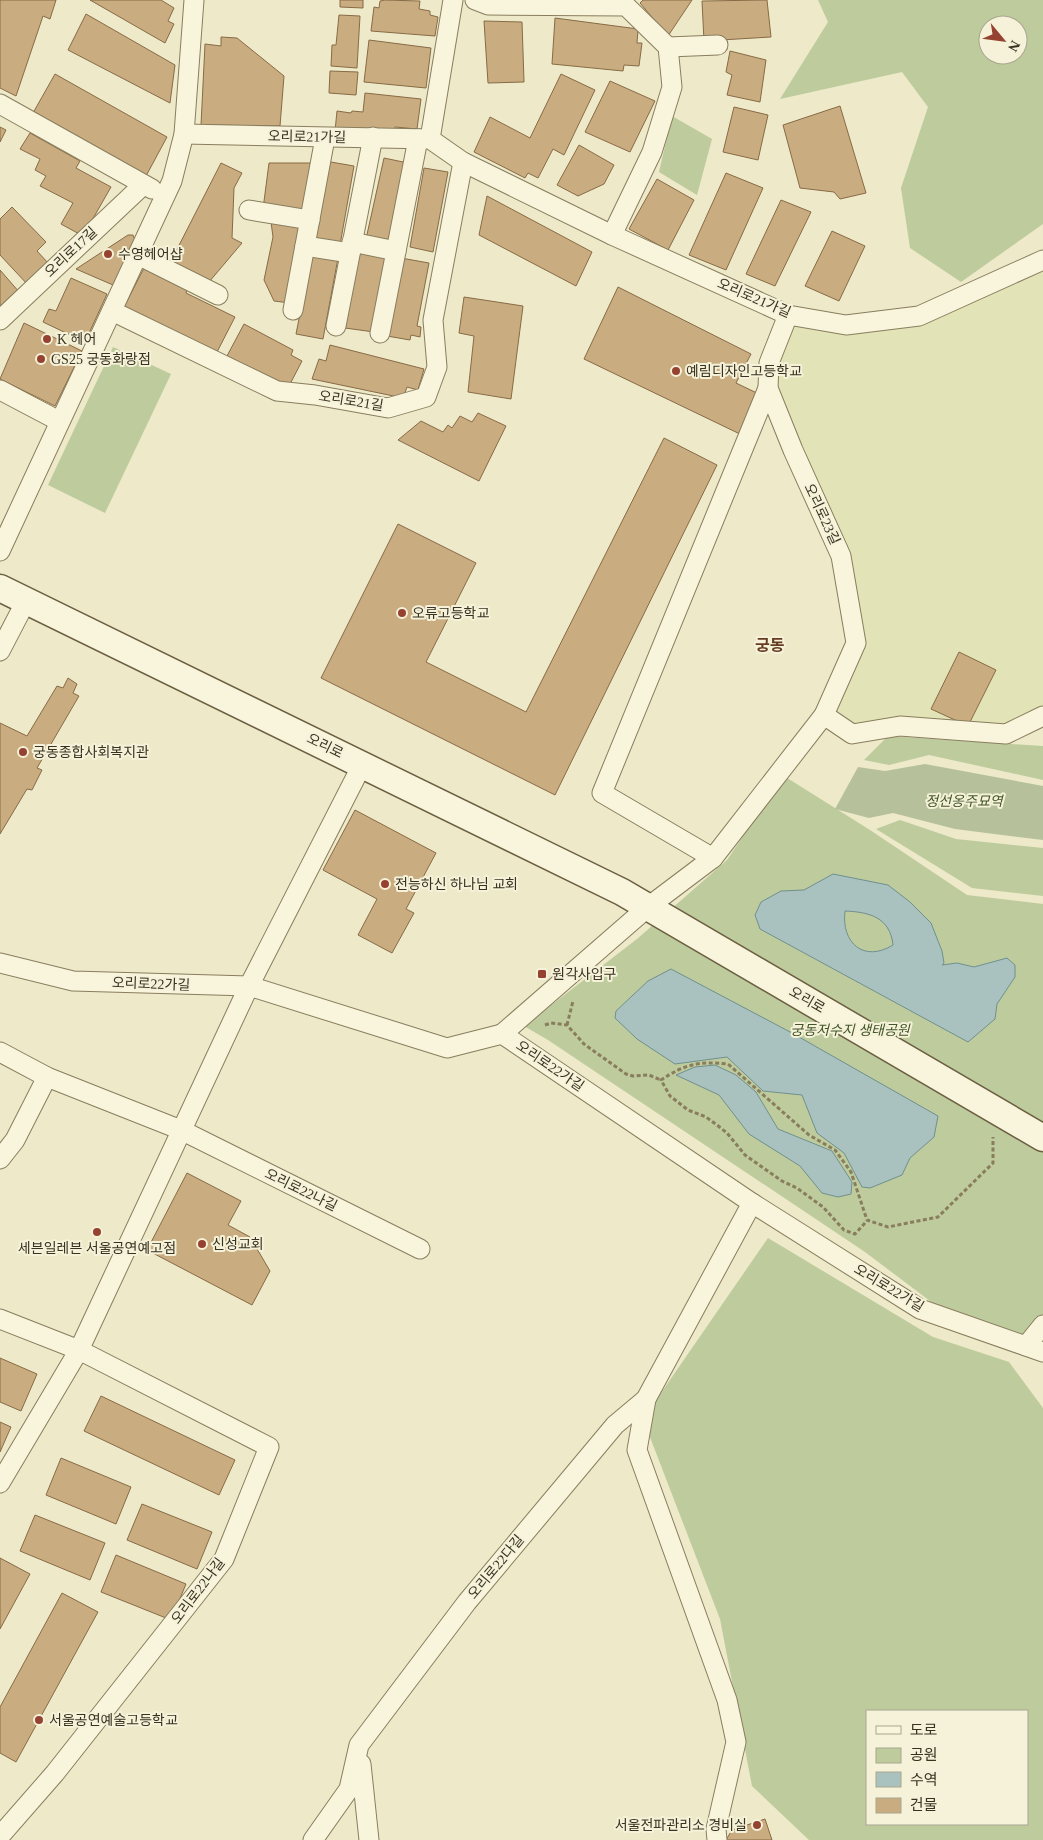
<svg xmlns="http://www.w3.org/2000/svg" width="1043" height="1840" viewBox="0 0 1043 1840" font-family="'Times New Roman','Noto Sans KR',serif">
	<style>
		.farmland { fill: #e2e3b7 }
		.green { fill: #bdcb9d; fill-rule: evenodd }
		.cemetery { fill: #b6c19b }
		.water { fill: #aac2bf; stroke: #70908e; fill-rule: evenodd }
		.building { fill: #caac81; stroke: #876b45 }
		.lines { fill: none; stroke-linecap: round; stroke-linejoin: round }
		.street-casing { stroke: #897d5e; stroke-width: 21 }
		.secondary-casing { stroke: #6b5e41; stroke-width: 29 }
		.path { stroke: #897d5e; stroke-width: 3; stroke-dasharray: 4 2.5; stroke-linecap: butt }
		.street { stroke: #f8f5dc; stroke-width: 19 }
		.secondary { stroke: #f8f5dc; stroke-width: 26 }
		.poi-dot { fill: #964230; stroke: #f5f2d9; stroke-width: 2 }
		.labels { text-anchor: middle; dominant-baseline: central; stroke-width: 4; stroke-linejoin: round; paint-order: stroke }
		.street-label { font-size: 14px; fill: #3a3221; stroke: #f5f2d9 }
		.poi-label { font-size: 14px; fill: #3a3221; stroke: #f5f2d9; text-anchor: start }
		.park-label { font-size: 14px; font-style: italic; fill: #425629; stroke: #f5f2d9 }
		.quarter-label { font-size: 16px; font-weight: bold; fill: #653c22; stroke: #f5f2d9 }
	</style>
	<rect width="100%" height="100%" fill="#ede9c9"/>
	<!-- farmland -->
	<path class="farmland" d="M1043,260v458l-37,16h-154l-28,-19 32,-72 -15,-87 -48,-106 -24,-87 19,-48 58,10 73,-9z"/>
	<!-- green -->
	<g class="green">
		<path d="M818,0h225v224l-82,58 -51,-34 -9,-60 27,-81 -26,-35 -122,27 48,-77zM988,25h30v30h-30z"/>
		<path d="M672,116l40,23 -15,56 -38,-23z"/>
		<path d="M113,347l58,27 -66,139 -57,-28z"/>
		<path d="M888,736l155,10v34l-114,-25 -40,10 -25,-5z"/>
		<path d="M784,776l86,54 97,65 76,9v412l-5,1 -17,23 -83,-33 -73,-55 -317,-212 -24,-14 113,-87 90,-79z"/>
		<path d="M900,820l56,19 87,9v48l-71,-8 -96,-59z"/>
		<path d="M768,1238l165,99 76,25 34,46v432h-234l-57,-54 -32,-167 -77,-200zM867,1711h160v113h-160z"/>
	</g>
	<!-- cemetery -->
	<path class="cemetery" d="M925,764l118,22v54l-88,-11 -62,-16 -24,5 -34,-9 23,-42 27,4z"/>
	<!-- water -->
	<g class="water">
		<path d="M833,874l55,11 22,17 21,21 11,28 2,12 -2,2 15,-2 17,4 33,-9 8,7v12l-18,27 -2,15 -27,23 -208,-113 -5,-14 6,-13 20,-11 23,-1zM845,911c24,1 45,6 48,34 -29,18 -52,-2 -48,-34z"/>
		<path d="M671,969l121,64 146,83 -4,21 -24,21 -8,17 -32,13 -8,-1 -18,-34 -27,-20 -15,-38 -39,-4 -36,-34 -52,7 -38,-25 -22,-21 1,-7 32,-30z"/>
		<path d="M715,1065l21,10 20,17 22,37 54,22 20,31 -1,12 -13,3 -16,-4 -22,-27 -51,-32 -30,-39 -43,-20 19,-8z"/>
	</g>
	<!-- building -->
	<g class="building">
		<path d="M0,0h56l-6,19 -7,-3 -27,80 -16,-8z"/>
		<path d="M90,0h71l13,8 -6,13 6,3 -9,19z"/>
		<path d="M340,0h23v8l-23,-1z"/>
		<path d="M385,0l35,1 -1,8 11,2v4l8,2 -3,19 -64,-5 3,-24 5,1 1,-7z"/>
		<path d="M643,0h49l-24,36 -28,-33z"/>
		<path d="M767,0l4,37 -67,4 -2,-40z"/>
		<path d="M86,14l89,51 -5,38 -102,-53z"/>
		<path d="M339,15l21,1 -3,52 -26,-2 1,-21h4z"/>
		<path d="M555,18l83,11 -1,14h5l-3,23 -15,-1 -1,6 -71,-7z"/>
		<path d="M484,21l38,1 2,60 -36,1z"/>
		<path d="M221,37l16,1 47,38 -4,50 -79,-1 4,-81 16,2z"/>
		<path d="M369,40l62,8 -5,40 -62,-6z"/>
		<path d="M730,51l36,9 -6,42 -33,-7 5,-20 -6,-3z"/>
		<path d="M330,71l28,1 -2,23 -27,-2z"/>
		<path d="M55,74l112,63 -21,39 -113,-63z"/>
		<path d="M561,74l34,16 -31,65 -11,-6 -15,29 -10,-5 -3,5 -51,-26 16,-35 40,21z"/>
		<path d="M610,81l45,20 -25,51 -45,-20z"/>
		<path d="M365,93l56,6 -4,30 -22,-2 -1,4h-59l2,-20 14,2 1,-2 11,1z"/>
		<path d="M840,106l26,87 -26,6 -6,-7 -34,-4 -17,-63z"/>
		<path d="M734,107l34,8 -10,45 -35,-8z"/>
		<path d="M0,127l6,3 -6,12z"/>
		<path d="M30,133l50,28 -4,7 35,19 -28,49 -22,-12 12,-21 -33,-17 6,-10 -11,-6 5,-11 -20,-10z"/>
		<path d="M579,145l35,20 -10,19 -26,12 -21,-11z"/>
		<path d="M384,158l24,5 -16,81 -26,-5z"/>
		<path d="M325,161l29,5 -14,79 -28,-4z"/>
		<path d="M221,163l21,10 -8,15 -2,50 10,5 -33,39 -39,-19z"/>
		<path d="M269,163h46l-10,52 -42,-6z"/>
		<path d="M424,168l24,4 -15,80 -23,-5z"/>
		<path d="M726,173l37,15 -37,82 -37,-15z"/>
		<path d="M657,179l37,21 -26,50 -39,-21z"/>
		<path d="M487,196l105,56 -16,34 -97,-51z"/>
		<path d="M781,200l30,12 -36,74 -29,-12z"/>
		<path d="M12,207l34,35 -9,9 12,13 -21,21 -28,-30v-36z"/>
		<path d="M271,222l32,6 -13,75 -16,-2 -10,-21 9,-43z"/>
		<path d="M832,231l33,15 -26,55 -34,-15z"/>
		<path d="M128,235h5l2,5 -22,45 -37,-16z"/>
		<path d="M360,251l29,4 -15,77 -29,-4z"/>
		<path d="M312,253l26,5 -15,81 -27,-5z"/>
		<path d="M401,258l28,5 -12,63 4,1 -1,10 -9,-2 -1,5 -23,-4z"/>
		<path d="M145,266l43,20 -2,7 49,24 -18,35 -93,-45z"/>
		<path d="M0,270l20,23 -20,18z"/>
		<path d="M71,278l36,16 -22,48 -42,-20 6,-13 7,2z"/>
		<path d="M618,287l133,67 -15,29 25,12 -19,40 -158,-76z"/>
		<path d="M464,297l59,9 -12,93 -43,-7 6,-56 -15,-3z"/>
		<path d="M24,323l58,28 -27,55 -55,-27z"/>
		<path d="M244,324l49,26 -2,5 11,6 -13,25 -62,-30z"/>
		<path d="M330,345l94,24 -6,21 -11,-3 -4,11 -91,-19 7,-20 7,2z"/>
		<path d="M478,413l28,13 -27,55 -81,-41 23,-19 22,11 5,-7 4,3 8,-12 12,6z"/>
		<path d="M664,438l53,27 -162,330 -234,-117 77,-154 78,39 -50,99 100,50z"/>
		<path d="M959,652l37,18 -28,56 -37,-17z"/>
		<path d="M68,678l9,6 -4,9 6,3 -42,72 5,2 -10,20 -5,-1 -27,45v-111l27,13 30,-50 6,2z"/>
		<path d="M355,810l81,43 -30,56 8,4 -22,40 -34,-18 19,-36 -54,-29z"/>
		<path d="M187,1173l54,28 -13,24 22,12 20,34 -18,34 -105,-55z"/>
		<path d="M0,1358l37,16 -16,37 -21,-9z"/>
		<path d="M101,1396l134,64 -16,35 -135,-64z"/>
		<path d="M0,1422l11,5 -11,25z"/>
		<path d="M61,1458l70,29 -15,37 -70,-29z"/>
		<path d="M142,1504l70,28 -15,37 -70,-29z"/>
		<path d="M35,1515l70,28 -15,37 -70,-29z"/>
		<path d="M116,1555l70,29 -15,36 -70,-28z"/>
		<path d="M0,1558l30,16 -30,55z"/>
		<path d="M62,1593l36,19 -82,150 -16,-9v-46z"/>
		<path d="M765,1819l7,21h-46l6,-10z"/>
	</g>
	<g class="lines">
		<defs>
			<g id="street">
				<path d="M475,0l13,5 138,1 42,41 4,40 -20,65 -40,83"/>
				<path d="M668,47l50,-2"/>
				<path d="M0,104l152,85"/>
				<path d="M184,134l246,5 33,23 149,73 176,80 58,10 73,-9 124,-56"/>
				<path d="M430,139l23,-139"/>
				<path d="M249,210l61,10"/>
				<path d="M352,242l44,9"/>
				<path d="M305,246l45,7"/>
				<path d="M138,255l80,40"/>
				<path d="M293,310l32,-172"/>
				<path d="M112,311l165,80 38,4 73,13 38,-11 11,-30 -4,-47 30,-158"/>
				<path d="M0,320l143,-135"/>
				<path d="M336,326l37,-189"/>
				<path d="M380,333l38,-194"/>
				<path d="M0,390l59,31"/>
				<path d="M0,551l172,-370 12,-47 10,-134"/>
				<path d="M0,651l26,-50"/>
				<path d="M824,715l28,19 48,-8 106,8 37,-18"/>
				<path d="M713,858l-111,-65 166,-405"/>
				<path d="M0,963l73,18 176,5 198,62 55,-14 250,169 168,106 123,43"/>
				<path d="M502,1034l146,-127 65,-49 111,-143 32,-72 -15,-87 -48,-106 -25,-62 1,-25 19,-48"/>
				<path d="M0,1052l47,25 134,53 239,119"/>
				<path d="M0,1159l15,-19 32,-63"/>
				<path d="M0,1319l79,31 190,97 -45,112 -169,214 -55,63"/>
				<path d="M1026,1346l17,-21"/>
				<path d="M646,1399l-9,51 90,250 9,42 -20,87 1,11"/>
				<path d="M0,1483l79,-133 170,-364 113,-221"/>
				<path d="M361,1764l8,76"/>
				<path d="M313,1840l36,-51 10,-44 108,-143 148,-177 31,-26 106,-196"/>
			</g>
			<path id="secondary" d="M0,588l622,304 421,246"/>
		</defs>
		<!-- street casing -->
		<use href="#street" class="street-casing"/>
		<!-- secondary casing -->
		<use href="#secondary" class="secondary-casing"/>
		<!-- path -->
		<g class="path">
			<path d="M545,1025l6,-2 16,2 17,19 42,30 7,2 16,-1 12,5"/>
			<path d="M567,1025l6,-24"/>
			<path d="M865,1223l-10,11 -11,-4 -21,-23 -26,-19 -15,-7 -37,-26 -18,-22 -10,-8 -11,-8 -18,-7 -18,-14 -9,-16c24,-16 38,-19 67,-16l81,71 26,15 16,22 16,48 21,7 50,-10 55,-54v-26"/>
		</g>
		<!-- street -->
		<use href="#street" class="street"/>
		<!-- secondary -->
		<use href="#secondary" class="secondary"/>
	</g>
	<!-- markers -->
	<g class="poi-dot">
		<circle cx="108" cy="254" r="5"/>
		<circle cx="47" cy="339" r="5"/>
		<circle cx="41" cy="359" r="5"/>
		<circle cx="676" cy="371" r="5"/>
		<circle cx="402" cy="613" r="5"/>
		<circle cx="23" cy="752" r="5"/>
		<circle cx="385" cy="884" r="5"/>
		<rect x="537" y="969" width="10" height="10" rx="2.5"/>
		<circle cx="97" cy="1232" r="5"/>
		<circle cx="202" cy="1244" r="5"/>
		<circle cx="39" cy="1720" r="5"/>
		<circle cx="757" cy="1825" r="5"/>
	</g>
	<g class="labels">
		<!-- street labels -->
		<g class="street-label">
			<text transform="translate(307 137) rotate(1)">오리로21가길</text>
			<text transform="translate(71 252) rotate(-43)">오리로17길</text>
			<text transform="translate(754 298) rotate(23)">오리로21가길</text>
			<text transform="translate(351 401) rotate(9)">오리로21길</text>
			<text transform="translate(822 514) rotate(65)">오리로23길</text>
			<text transform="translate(325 746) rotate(26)">오리로</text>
			<text transform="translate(151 984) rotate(2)">오리로22가길</text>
			<text transform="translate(807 1000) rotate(30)">오리로</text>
			<text transform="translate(550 1066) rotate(34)">오리로22가길</text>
			<text transform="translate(301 1190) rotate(26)">오리로22나길</text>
			<text transform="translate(889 1288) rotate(31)">오리로22가길</text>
			<text transform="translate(496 1567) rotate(-50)">오리로22다길</text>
			<text transform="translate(198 1591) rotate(-53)">오리로22나길</text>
		</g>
		<!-- poi labels -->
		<g class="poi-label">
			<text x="118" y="254">수영헤어샵</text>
			<text x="57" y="339">K 헤어</text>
			<text x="51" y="359">GS25 궁동화랑점</text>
			<text x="686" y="371">예림디자인고등학교</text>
			<text x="412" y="613">오류고등학교</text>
			<text x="33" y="752">궁동종합사회복지관</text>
			<text x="395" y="884">전능하신 하나님 교회</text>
			<text x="552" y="974">원각사입구</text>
			<text x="212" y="1244">신성교회</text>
			<text x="97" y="1248" text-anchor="middle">세븐일레븐 서울공연예고점</text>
			<text x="49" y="1720">서울공연예술고등학교</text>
			<text x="747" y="1825" text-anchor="end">서울전파관리소 경비실</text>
		</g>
		<!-- park labels -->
		<g class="park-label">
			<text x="964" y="801">정선옹주묘역</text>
			<text x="850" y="1030">궁동저수지 생태공원</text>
		</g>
		<!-- quarter labels -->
		<g class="quarter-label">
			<text x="770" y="645">궁동</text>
		</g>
	</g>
	<!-- legend -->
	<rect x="866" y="1710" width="162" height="115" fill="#f5f2d9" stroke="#aaa58f"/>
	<rect x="876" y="1726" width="25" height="8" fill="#f8f5dc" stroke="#aaa58f"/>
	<text x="910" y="1735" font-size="15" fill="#3a3221">도로</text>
	<rect x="876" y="1748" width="25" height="15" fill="#bdcb9d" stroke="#aaa58f"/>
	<text x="910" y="1760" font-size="15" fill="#3a3221">공원</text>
	<rect x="876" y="1772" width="25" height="15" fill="#aac2bf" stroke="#aaa58f"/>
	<text x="910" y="1785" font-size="15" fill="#3a3221">수역</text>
	<rect x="876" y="1798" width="25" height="15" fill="#caac81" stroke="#aaa58f"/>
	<text x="910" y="1810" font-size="15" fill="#3a3221">건물</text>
	<!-- north arrow -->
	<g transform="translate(1003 40) rotate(119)"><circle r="24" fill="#f5f2d9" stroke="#aaa58f"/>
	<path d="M0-4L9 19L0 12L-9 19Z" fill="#964230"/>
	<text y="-8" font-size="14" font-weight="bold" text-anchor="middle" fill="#3a3221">N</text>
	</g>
</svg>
